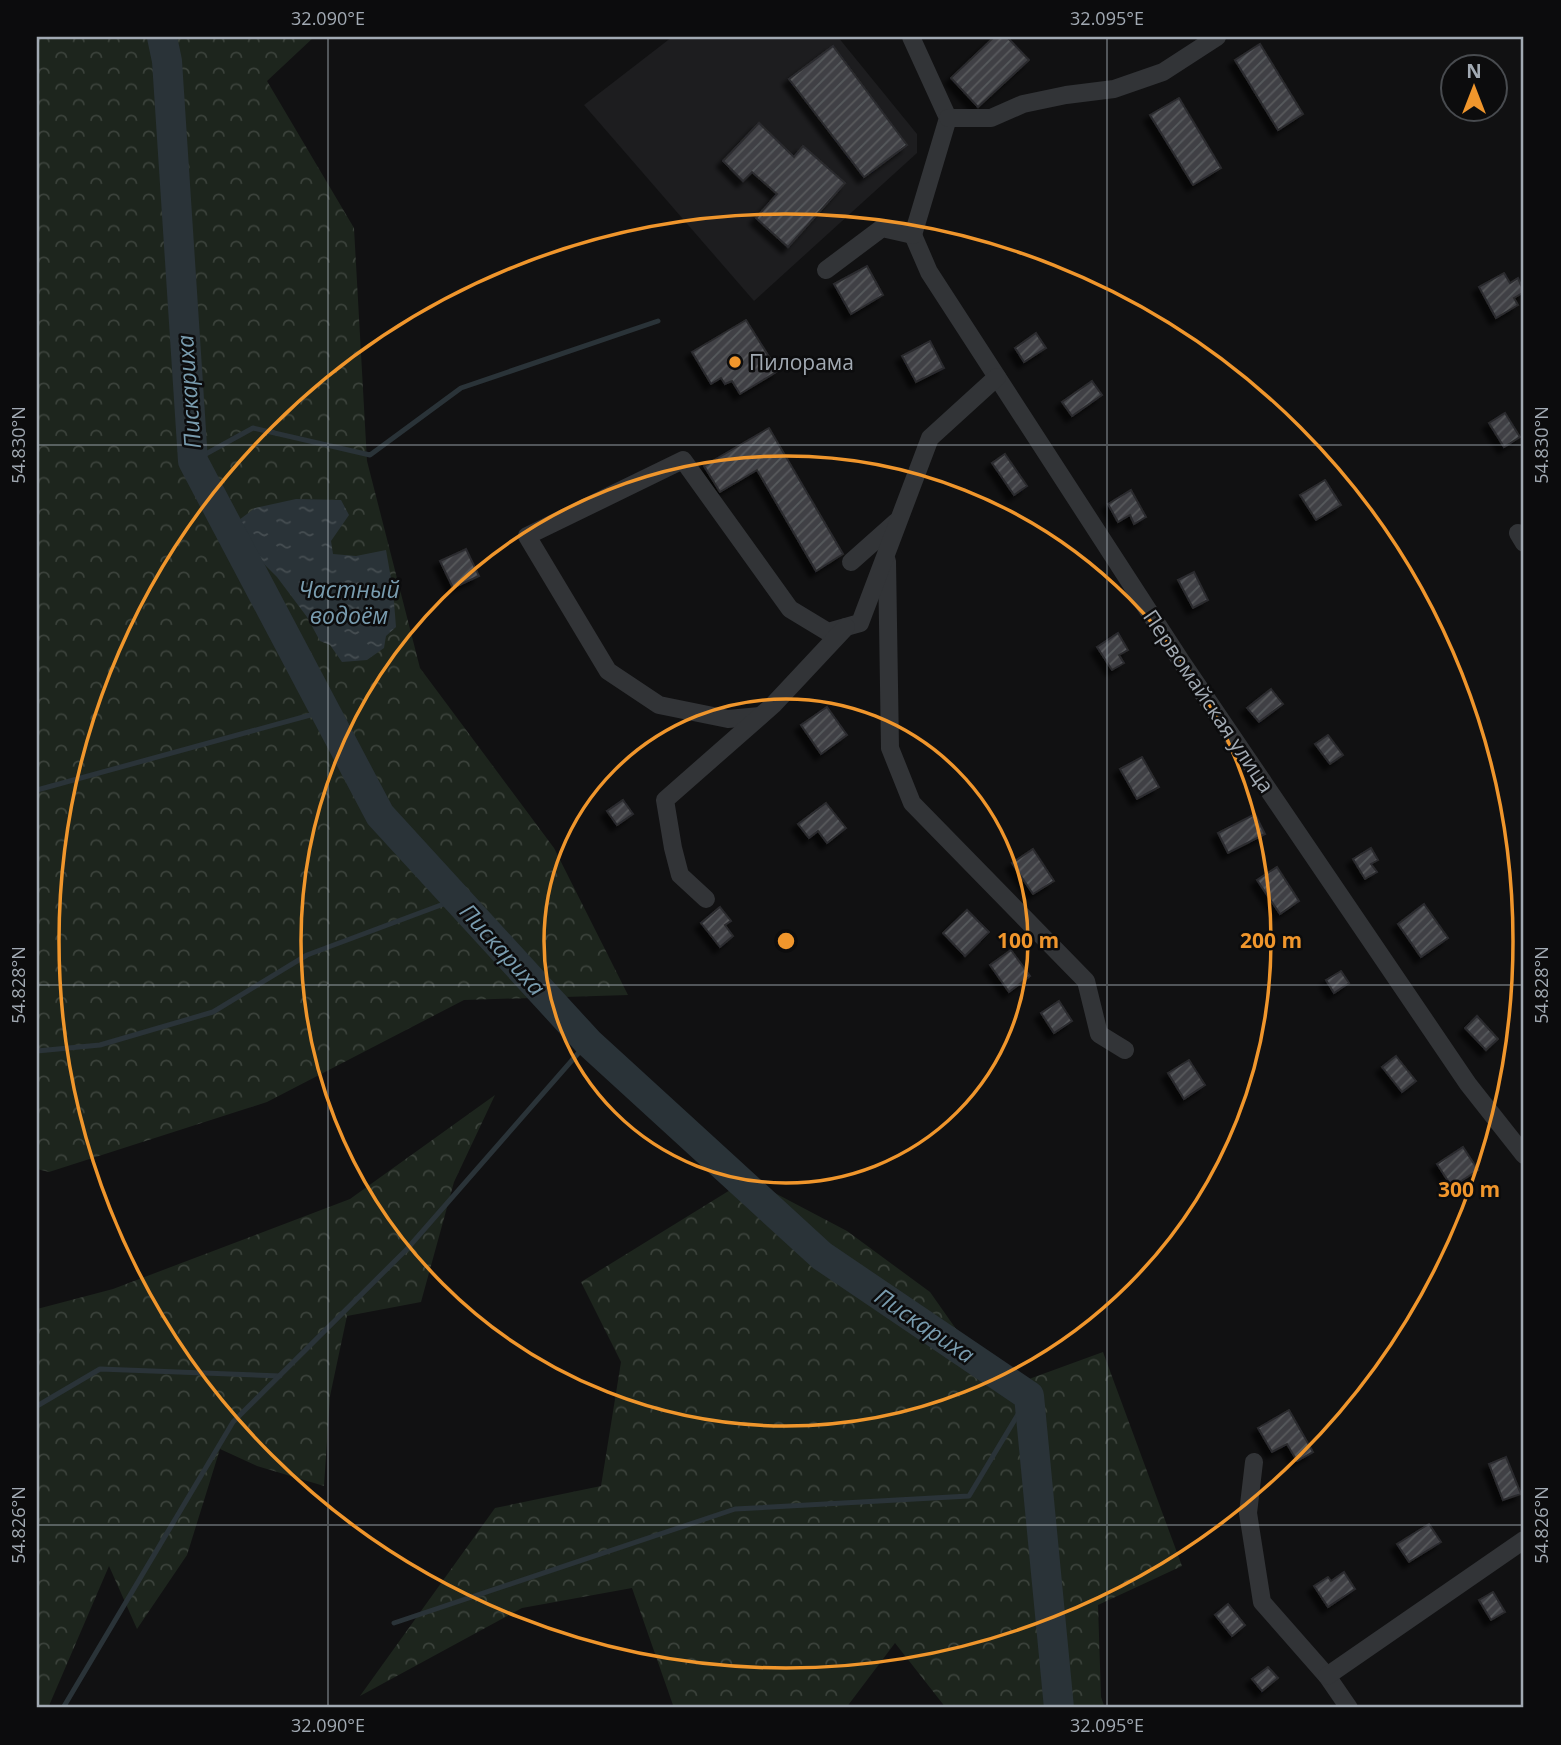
<svg xmlns="http://www.w3.org/2000/svg" width="1561" height="1745" viewBox="0 0 1561 1745" font-family="'Open Sans',sans-serif">
	<style>
		.built { fill: #1d1d1f }
		.forest { fill: url(#forest-crowns) }
		.water { fill: url(#water-ripples) }
		.lines { fill: none; stroke-linecap: round; stroke-linejoin: round }
		.stream { stroke: #2a3338; stroke-width: 5 }
		.river { stroke: #2a3338; stroke-width: 30 }
		.building { fill: url(#building-hatch); stroke: #2b2b2e; stroke-width: 2; filter: url(#shadow) }
		.minor { stroke: #323437; stroke-width: 18 }
		.ticks { fill: none; stroke: #a2aab3; stroke-width: 2; stroke-opacity: 0.45 }
		.ring { fill: none; stroke: #f0962c; stroke-width: 3.5 }
		.poi-dot { fill: #f0962c; stroke: #0c0c0d; stroke-width: 2.5 }
		.labels { text-anchor: middle; dominant-baseline: central; stroke-width: 5; stroke-linejoin: round; paint-order: stroke }
		.poi-label { font-size: 21px; fill: #a2aab3; stroke: #0c0c0d; text-anchor: start }
		.street-label { font-size: 21px; fill: #a2aab3; stroke: #0c0c0d }
		.water-label { font-size: 23px; font-style: italic; fill: #799caf; stroke: #0c0c0d }
		.centre { fill: #f0962c; stroke: #0c0c0d; stroke-width: 3.5 }
		.ring-label { font-size: 21px; text-anchor: middle; font-weight: bold; fill: #f0962c; stroke: #0c0c0d; stroke-width: 5; stroke-linejoin: round; paint-order: stroke }
		.neatline { fill: none; stroke: #a2aab3; stroke-width: 2.5 }
		.ticks-label { font-size: 18px; text-anchor: middle; fill: #a2aab3 }
	</style>
	<defs>
		<pattern id="forest-crowns" width="20" height="18" patternUnits="userSpaceOnUse" patternTransform="scale(1.75)"><rect width="20" height="18" fill="#1d251d"/><path d="M2 6a3 3 0 1 1 6 0M12 15a3 3 0 1 1 6 0" fill="none" stroke="#3b423b"/></pattern>
		<pattern id="water-ripples" width="26" height="14" patternUnits="userSpaceOnUse" patternTransform="scale(1.75)"><rect width="26" height="14" fill="#2a3338"/><path d="M2 4q2-2 4 0t4 0M15 11q2-2 4 0t4 0" fill="none" stroke="#464e52"/></pattern>
		<pattern id="building-hatch" width="6" height="6" patternUnits="userSpaceOnUse" patternTransform="scale(1.75)"><rect width="6" height="6" fill="#404145"/><path d="M-1 1l2-2M0 6l6-6M5 7l2-2" fill="none" stroke="#585a5d"/></pattern>
		<filter id="shadow"><feDropShadow dx="-6" dy="6" stdDeviation="2" flood-color="#0009"/></filter>
	</defs>
	<rect width="100%" height="100%" fill="#111112"/>
	<!-- built -->
	<path class="built" d="M672,37h166l79,97v19l-163,148 -170,-196z"/>
	<!-- forest -->
	<g class="forest">
		<path d="M37,37h277l-47,44 87,147 13,233 53,207 134,180 74,147 -164,5 -197,102 -218,70 -12,-3z"/>
		<path d="M495,1095l-41,87 -33,120 -74,14 -17,80 -6,90 -67,-20 -37,-17 -33,106 -50,74 -28,-63 -61,142h-11v-399l76,-20 237,-90z"/>
		<path d="M748,1179l99,52 83,61 69,98 104,-38 79,214 -84,39 3,92 4,11h-159l-51,-65 -49,65h-172l-42,-120 -110,20 -162,88 135,-188 106,-22 20,-124 -40,-80z"/>
	</g>
	<!-- water -->
	<path class="water" d="M296,499l45,1 8,15 -18,26 2,13 23,2 30,-6 7,40 3,37 -10,9 -2,12 -17,12 -25,2 -12,-17 -10,-4 -13,-24 -30,-40 -17,-17 -25,-37 20,-15z"/>
	<g class="lines">
		<!-- stream -->
		<g class="stream">
			<path d="M193,461l60,-33 117,27 91,-67 197,-67"/>
			<path d="M37,790l288,-79"/>
			<path d="M37,1051l63,-6 113,-33 94,-57 150,-56"/>
			<path d="M37,1406l63,-37 180,7"/>
			<path d="M394,1623l341,-114 234,-13 60,-100"/>
			<path d="M63,1708l170,-286 174,-173 181,-207"/>
		</g>
		<!-- river -->
		<path class="river" d="M162,37l5,24 26,400 187,354 208,227 234,214 207,140 30,312"/>
	</g>
	<!-- building -->
	<g class="building">
		<path d="M994,37h13l22,23 -51,47 -27,-29z"/>
		<path d="M1260,44l43,70 -25,16 -43,-70z"/>
		<path d="M833,46l74,99 -43,32 -75,-98z"/>
		<path d="M1179,98l42,70 -28,17 -43,-70z"/>
		<path d="M759,123l35,34 9,-11 42,37 -57,64 -32,-29 21,-24 -25,-22 -9,9 -20,-20z"/>
		<path d="M867,266l16,29 -32,19 -17,-30z"/>
		<path d="M1504,273l6,10 8,-5 6,14 -10,6 4,7 -22,13 -17,-31z"/>
		<path d="M746,320l32,51 -38,23 -8,-13 -7,3 -4,-6 -10,6 -19,-32z"/>
		<path d="M1036,333l10,15 -22,14 -9,-14z"/>
		<path d="M930,341l14,27 -28,14 -14,-26z"/>
		<path d="M1092,381l10,14 -30,21 -10,-14z"/>
		<path d="M1505,413l15,24 -16,10 -15,-24z"/>
		<path d="M769,428l74,126 -27,17 -59,-101 -37,22 -16,-26z"/>
		<path d="M1005,454l22,32 -13,9 -22,-32z"/>
		<path d="M1325,480l16,25 -25,15 -16,-25z"/>
		<path d="M1131,490l15,27 -12,7 -4,-9 -12,7 -10,-18z"/>
		<path d="M466,549l13,27 -26,12 -13,-27z"/>
		<path d="M1194,572l14,28 -15,8 -15,-28z"/>
		<path d="M1118,633l10,17 -9,5 5,8 -12,7 -15,-23z"/>
		<path d="M1271,689l12,15 -24,18 -12,-14z"/>
		<path d="M827,707l20,28 -26,19 -20,-29z"/>
		<path d="M1328,735l15,20 -13,9 -15,-20z"/>
		<path d="M1142,757l17,30 -22,12 -17,-30z"/>
		<path d="M623,800l10,14 -16,11 -10,-14z"/>
		<path d="M826,803l20,25 -19,15 -9,-12 -9,7 -11,-14z"/>
		<path d="M1255,814l10,20 -37,19 -10,-20z"/>
		<path d="M1371,848l7,12 -7,4 6,8 -12,7 -12,-20z"/>
		<path d="M1033,849l21,32 -21,13 -21,-31z"/>
		<path d="M1277,867l22,34 -19,13 -23,-34z"/>
		<path d="M1424,904l24,34 -27,19 -23,-33z"/>
		<path d="M720,907l11,14 -6,4 8,11 -13,11 -19,-24z"/>
		<path d="M967,910l22,22 -24,24 -22,-23z"/>
		<path d="M1011,950l19,26 -21,16 -19,-27z"/>
		<path d="M1341,971l8,12 -15,10 -8,-13z"/>
		<path d="M1059,1001l13,20 -18,12 -13,-20z"/>
		<path d="M1477,1016l21,23 -12,11 -21,-22z"/>
		<path d="M1396,1056l20,25 -14,11 -20,-25z"/>
		<path d="M1189,1060l16,25 -21,14 -16,-26z"/>
		<path d="M1463,1147l15,23 -26,17 -15,-23z"/>
		<path d="M1289,1410l24,42 -16,9 -10,-17 -15,8 -14,-24z"/>
		<path d="M1506,1457l15,37 -18,6 -14,-36z"/>
		<path d="M1429,1524l12,18 -32,20 -12,-18z"/>
		<path d="M1344,1572l11,17 -27,18 -14,-21 14,-9 3,4z"/>
		<path d="M1493,1592l12,20 -14,8 -12,-20z"/>
		<path d="M1228,1604l17,21 -13,11 -17,-21z"/>
		<path d="M1268,1667l10,11 -16,13 -10,-12z"/>
	</g>
	<g class="lines">
		<!-- minor -->
		<g class="minor">
			<path d="M911,37l37,81 -35,117"/>
			<path d="M948,118h43l32,-14 43,-9 48,-6 49,-17 54,-35"/>
			<path d="M913,235l16,37 252,389 287,423 56,71"/>
			<path d="M826,270l56,-42 31,7"/>
			<path d="M1518,533l6,10"/>
			<path d="M887,561l3,187 22,55 174,178 13,53 26,16"/>
			<path d="M851,562l45,-40"/>
			<path d="M760,716l-32,3 -69,-14 -51,-34 -81,-135 156,-76 107,149 38,23 32,-9 70,-185 67,-61"/>
			<path d="M706,899l-26,-24 -7,-27 -8,-48 108,-95 73,-78"/>
			<path d="M1254,1462l-6,51 14,89 65,74 22,32"/>
			<path d="M1327,1676l197,-136"/>
		</g>
	</g>
	<!-- ticks -->
	<path class="ticks" d="M328,37v1671M1107,37v1671M37,445h1487M37,985h1487M37,1525h1487"/>
	<!-- distance rings -->
	<g class="ring">
		<circle cx="786" cy="941" r="242"/>
		<circle cx="786" cy="941" r="485"/>
		<circle cx="786" cy="941" r="727"/>
	</g>
	<!-- markers -->
	<circle class="poi-dot" cx="735" cy="362" r="7"/>
	<g class="labels">
		<!-- poi labels -->
		<g class="poi-label">
			<text x="749" y="362">Пилорама</text>
		</g>
		<!-- street labels -->
		<g class="street-label">
			<text transform="translate(1209 701) rotate(56)">Первомайская улица</text>
		</g>
		<!-- water labels -->
		<g class="water-label">
			<text transform="translate(188 392) rotate(-94)">Пискариха</text>
			<text x="349" y="589">Частный<tspan x="349" dy="26">водоём</tspan></text>
			<text transform="translate(503 949) rotate(48)">Пискариха</text>
			<text transform="translate(925 1325) rotate(34)">Пискариха</text>
		</g>
	</g>
	<circle cx="786" cy="941" r="10" class="centre"/>
	<g class="ring-label">
		<text x="1028" y="948">100 m</text>
		<text x="1271" y="948">200 m</text>
		<text x="1469" y="1197">300 m</text>
	</g>
	<!-- border -->
	<rect width="1561" height="1745" fill="none" stroke="#0c0c0d" stroke-width="77"/>
	<!-- north arrow -->
	<g transform="translate(1474 88)"><circle r="33" fill="#0c0c0d" stroke="#484b4f" stroke-width="2"/>
	<path d="M0-5L12 26L0 18L-12 26Z" fill="#f0962c"/>
	<text y="-10" font-size="19" font-weight="bold" text-anchor="middle" fill="#a2aab3">N</text>
	</g>
	<rect x="38" y="38" width="1484" height="1668" class="neatline"/>
	<g class="ticks-label">
		<text x="328" y="25">32.090°E</text>
		<text x="1107" y="25">32.095°E</text>
		<text transform="translate(19 445) rotate(-90)" y="6">54.830°N</text>
		<text transform="translate(1542 445) rotate(-90)" y="6">54.830°N</text>
		<text transform="translate(19 985) rotate(-90)" y="6">54.828°N</text>
		<text transform="translate(1542 985) rotate(-90)" y="6">54.828°N</text>
		<text transform="translate(19 1525) rotate(-90)" y="6">54.826°N</text>
		<text transform="translate(1542 1525) rotate(-90)" y="6">54.826°N</text>
		<text x="328" y="1732">32.090°E</text>
		<text x="1107" y="1732">32.095°E</text>
	</g>
</svg>
